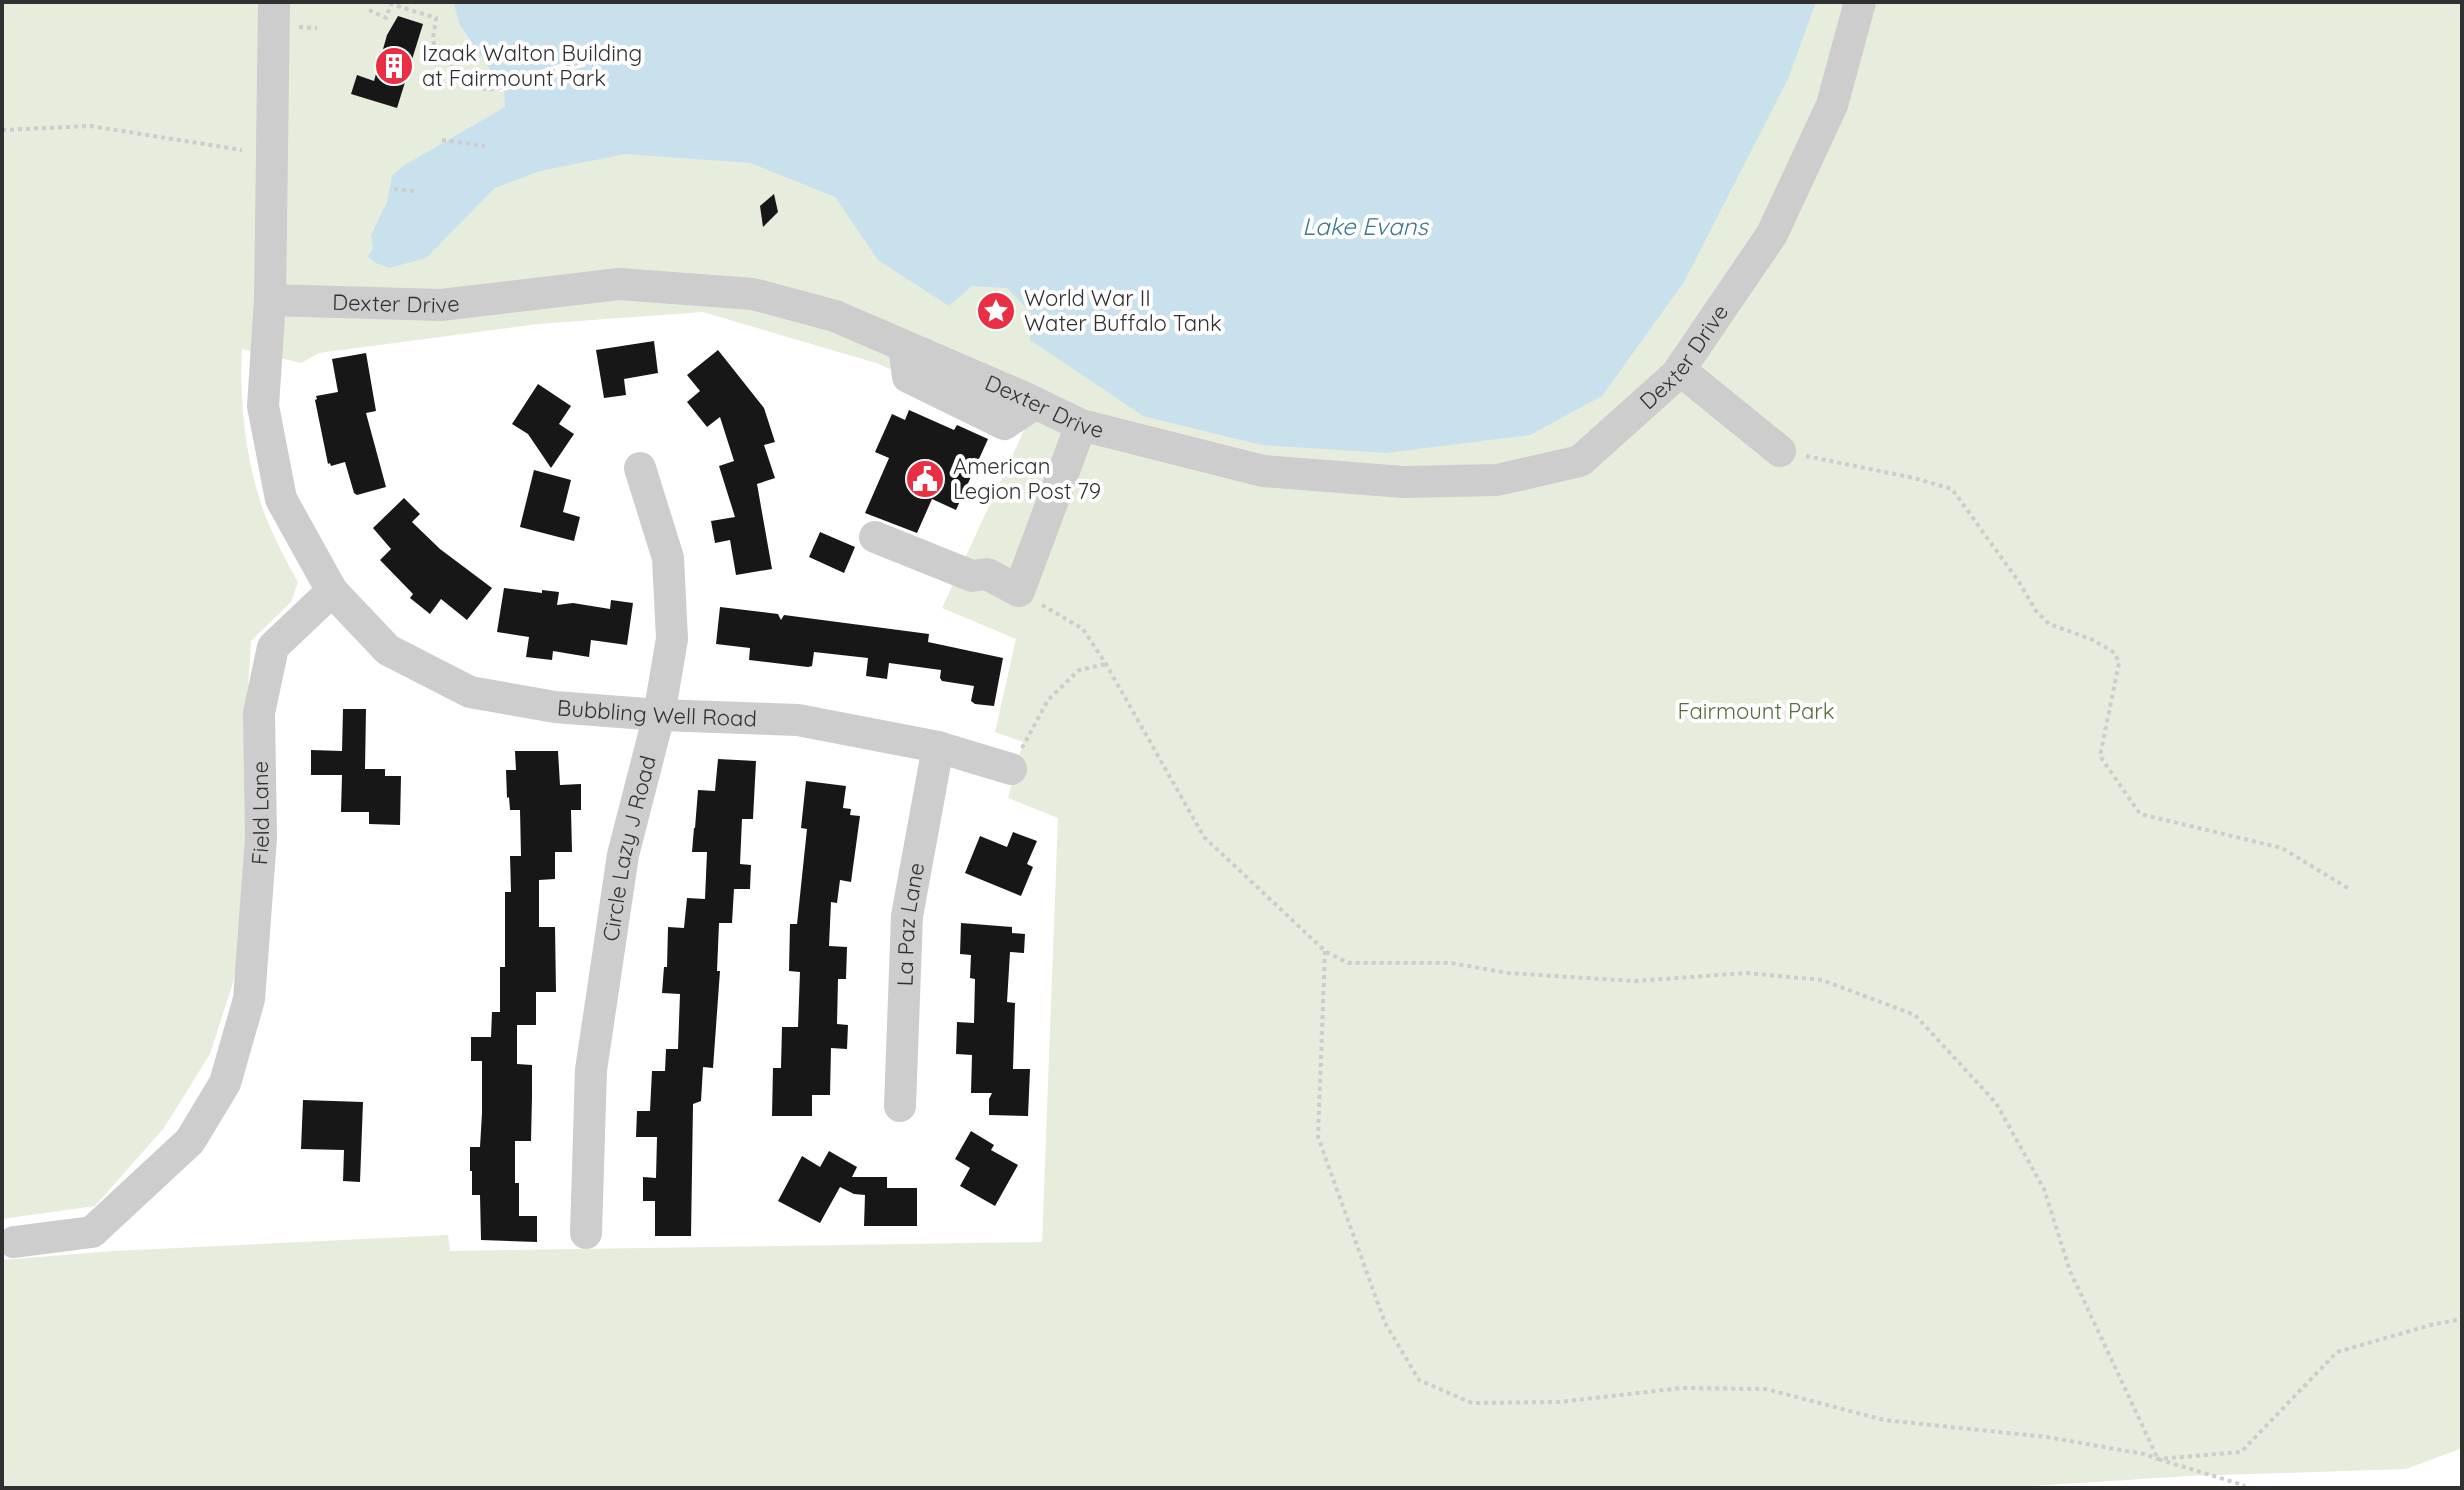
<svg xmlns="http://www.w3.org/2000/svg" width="2464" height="1490" viewBox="0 0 2464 1490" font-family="Quicksand,sans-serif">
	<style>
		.green { fill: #e6eddd }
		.water { fill: #c9e1ed }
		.pier { fill: #fff }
		.building { fill: #171717 }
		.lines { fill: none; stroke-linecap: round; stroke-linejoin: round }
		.path { stroke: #cdcdcd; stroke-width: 4; stroke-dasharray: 4 4; stroke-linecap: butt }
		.minor { stroke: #cdcdcd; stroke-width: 32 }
		.labels { text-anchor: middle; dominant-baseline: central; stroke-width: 8; stroke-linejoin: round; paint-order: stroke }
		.poi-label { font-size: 22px; fill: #303030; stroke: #fff; text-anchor: start }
		.street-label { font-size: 22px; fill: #303030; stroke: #fff }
		.park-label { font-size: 22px; fill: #556d3b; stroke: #fff }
		.water-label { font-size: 24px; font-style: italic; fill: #3b7694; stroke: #fff }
	</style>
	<rect width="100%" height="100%" fill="#fff"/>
	<!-- green -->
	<path class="green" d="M2,2h2460v1446l-56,21 -216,7 -189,12h-1999v-228l111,-9 335,-16 2,16 592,-9 16,-424 -50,-20 15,-56 -28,-10 21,-93 -74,-31 83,-180 -149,-65 -173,-51 -165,12 -219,29 -18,10 -59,-14c-3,53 4,116 23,166 9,23 21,46 33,67l-7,20 -40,39 -6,99 1,202 -36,112 -46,74 -69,78 -93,13z"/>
	<!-- water -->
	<path class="water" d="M453,2h1363l-28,77 -104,203 -82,114 -72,39 -144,18 -125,-8 -118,-29 -113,-76 1,-27 -24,-25 -35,-2 -23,20 -71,-46 -43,-63 -85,-34 -124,-9 -86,17 -45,17 -69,70 -37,10 -13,-5 -8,-6 5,-9 -2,-13 16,-33 5,-26 11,-10 102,-59 -1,-17 -44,-65z"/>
	<!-- pier -->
	<path class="pier" d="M583,57l3,9 -86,26 -3,-9z"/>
	<!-- building -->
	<g class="building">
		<path d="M398,16l25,8 -26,84 -46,-14 6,-19 17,6 13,-46z"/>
		<path d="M774,194l4,18 -15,15 -3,-21z"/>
		<path d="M654,341l4,32 -34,6 2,16 -22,3 -8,-48z"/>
		<path d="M718,350l46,58 11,34 -11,3 11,33 -18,6 15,85 -36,6 -6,-35 -15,3 -4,-22 24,-4 -16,-51 15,-5 -14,-44 -13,10 -20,-25 13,-11 -13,-16z"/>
		<path d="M366,353l10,58 -10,2 20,74 -29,8 -3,-2 -9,-31 -14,4 -1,-3 -2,1 -13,-64 2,-1 -1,-3 22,-4 -6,-33z"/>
		<path d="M538,384l33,22 -12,18 15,10 -23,34 -23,-34 -16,-10z"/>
		<path d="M909,410l45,20 3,-5 31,14 -32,71 -24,-11 -15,34 -52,-20 24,-55 -14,-6 17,-38 13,6z"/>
		<path d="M534,470l37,10 -8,32 17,5 -6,24 -54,-14z"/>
		<path d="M404,498l16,16 -8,8 28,27 52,39 -25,32 -26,-21 -11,15 -20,-16 3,-4 -33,-34 11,-11 -18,-21z"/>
		<path d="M820,532l35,15 -11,26 -35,-16z"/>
		<path d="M504,588l38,5v-3l17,2 -2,13 16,-2 37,6 1,-9 22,3 -6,42 -36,-5 -2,17 -36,-6 -1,9 -26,-3 3,-20 -32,-5z"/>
		<path d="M720,607l58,7 3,6 3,-5 145,19 -1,8 75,16 -9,48 -19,-2 -4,-3 3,-15 -32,-5 -2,-3 1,-8 -52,-7 -2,16 -21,-3 2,-18 -54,-6 -2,14 -4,1 -59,-7 1,-12 -34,-4z"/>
		<path d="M343,709h23l-1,60h20v7h16l-1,49 -31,-1v-12h-28l1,-37h-31v-25l31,1z"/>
		<path d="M515,751h43l2,34 21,-1v26h-10l1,42h-17v27l-16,1v47h16l1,65h-20v33h-19v39l15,1v31l-1,45h-16v42h4v33h18v26l-56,-2 -1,-45h-8v-24h-2v-24h10l2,-34v-52h-11v-24h20l1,-25h8v-45h5v-75h6l-1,-36h11l-1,-46h-10l-1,-13 -2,1 -1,-28h10z"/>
		<path d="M718,759l38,2 -3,58h-11l-2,45 11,1 -1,24h-16l-2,34h-13l-2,48h3l-7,97 -10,-1 -2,34 -8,3 -2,132h-36v-35h-12v-24l13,1 1,-41h-21l1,-26h13l2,-40h13l1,-22h12l2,-55 -18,-1 2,-26h3l1,-40 16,1 3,-30 18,1 2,-47h-15l2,-24h1l3,-38 17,1z"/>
		<path d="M806,781l40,5 -3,22 8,1 -1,6 10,1 -9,66 -11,-2 -3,23 -6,-1 -2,44 18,1 -1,32h-8l-1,45 11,1 -1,24 -16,-1 -1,47h-18v21h-40l1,-48h8l1,-41h16l2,-55 -11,-1 1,-47h7l10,-95 -6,-1z"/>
		<path d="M1013,832l24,9 -10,23 6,3 -12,29 -56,-23 15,-37 27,11z"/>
		<path d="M961,923l51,4v6l13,1 -1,19 -14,-1 -3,50 8,1 -2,66h17l-2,47 -39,-1v-16l3,-6h-21l1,-38 -16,-1 1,-32 17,1 1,-44 -5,-1 1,-23 -11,-1z"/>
		<path d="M303,1100l60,2 -3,80 -17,-1 1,-31 -43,-1z"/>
		<path d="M971,1131l23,14 -3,5 27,15 -23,41 -35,-20 10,-18 -15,-9z"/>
		<path d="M829,1151l28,16 -5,10h35v11h30v38h-53l1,-31 -11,-1 -14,-7 -20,36 -42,-22 24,-45 18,11z"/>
	</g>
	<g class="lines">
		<!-- path -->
		<g class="path">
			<path d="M369,10l17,8 5,-14 45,14 -3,20 3,19 50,33 13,-2 85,-27"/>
			<path d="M299,27l18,1"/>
			<path d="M2,130l88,-4 152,24"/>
			<path d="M442,140l43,6"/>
			<path d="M394,189l21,2"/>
			<path d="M1806,456l108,22 38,11 67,93 17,29 13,13 42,15 24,14 4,10 -19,93 40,58 142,34 69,42"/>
			<path d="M1042,605l41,24 23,35 98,173 121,114 23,12h103l57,10 127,8 112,-8 75,7 93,35 81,88 48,86 26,82 88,188 85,26 2,3"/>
			<path d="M1022,748l26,-48 31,-30 27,-6"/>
			<path d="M1325,951l-7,186 67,186 34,57 53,23 87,-1 123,-14 84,1 118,31 163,17 97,17 14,5 83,-7 96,-100 94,-27 31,-6"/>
		</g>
		<!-- minor -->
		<g class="minor">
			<path id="s1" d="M270,300l171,5 178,-21 134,10 82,22 188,81 58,28 182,46 140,11 94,-2 83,-19 96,-86 96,-141 60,-129 28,-103"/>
			<path d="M904,346l4,31 96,47 32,-21"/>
			<path d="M1680,370l100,81"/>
			<path d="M875,537l97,39 15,-2 32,17 62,-166"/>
			<path id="s2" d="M332,591l56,59 82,42 85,15 104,8 139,5 140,27 73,22"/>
			<path id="s3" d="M900,1106l7,-190 31,-169"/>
			<path id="s4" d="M586,1233l5,-163 32,-215 36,-140 13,-76 -4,-81 -28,-90"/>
			<path id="s5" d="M14,1242l78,-10 98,-91 35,-58 24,-84 12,-161 -2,-125 14,-66 59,-56 -51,-92 -18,-93 7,-106 4,-298"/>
		</g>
	</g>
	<!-- icons -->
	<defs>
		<symbol id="building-disc" viewBox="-11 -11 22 22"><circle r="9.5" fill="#ea2f45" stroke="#fff"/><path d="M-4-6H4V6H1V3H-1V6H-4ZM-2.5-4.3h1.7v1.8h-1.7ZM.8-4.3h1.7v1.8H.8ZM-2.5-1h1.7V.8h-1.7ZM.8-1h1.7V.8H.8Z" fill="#fff"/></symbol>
		<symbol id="sight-disc" viewBox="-11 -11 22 22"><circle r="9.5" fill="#ea2f45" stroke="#fff"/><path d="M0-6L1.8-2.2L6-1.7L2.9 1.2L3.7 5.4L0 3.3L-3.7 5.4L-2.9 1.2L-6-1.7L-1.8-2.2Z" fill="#fff"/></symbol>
		<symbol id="civic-disc" viewBox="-11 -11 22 22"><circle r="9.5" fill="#ea2f45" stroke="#fff"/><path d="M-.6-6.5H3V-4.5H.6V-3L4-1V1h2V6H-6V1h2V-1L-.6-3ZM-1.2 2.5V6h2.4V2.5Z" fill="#fff"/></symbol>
	</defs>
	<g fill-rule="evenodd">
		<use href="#building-disc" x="372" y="44" width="44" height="44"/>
		<use href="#sight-disc" x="974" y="289" width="44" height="44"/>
		<use href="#civic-disc" x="903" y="457" width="44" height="44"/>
	</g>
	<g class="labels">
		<!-- poi labels -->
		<g class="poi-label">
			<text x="422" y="53">Izaak Walton Building<tspan x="422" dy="25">at Fairmount Park</tspan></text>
			<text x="1024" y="298">World War II<tspan x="1024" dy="25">Water Buffalo Tank</tspan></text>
			<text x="953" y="466">American<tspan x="953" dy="25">Legion Post 79</tspan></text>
		</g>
		<!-- street labels -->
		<g class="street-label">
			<text stroke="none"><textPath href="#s1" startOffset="126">Dexter Drive</textPath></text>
			<text stroke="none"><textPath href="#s1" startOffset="1494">Dexter Drive</textPath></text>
			<text stroke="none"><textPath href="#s1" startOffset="798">Dexter Drive</textPath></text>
			<text stroke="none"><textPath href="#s2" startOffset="362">Bubbling Well Road</textPath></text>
			<text stroke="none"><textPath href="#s5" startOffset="554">Field Lane</textPath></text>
			<text stroke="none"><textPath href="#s4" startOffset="388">Circle Lazy J Road</textPath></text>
			<text stroke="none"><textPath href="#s3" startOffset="182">La Paz Lane</textPath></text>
		</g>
		<!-- park labels -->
		<g class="park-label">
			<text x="1756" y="711">Fairmount Park</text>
		</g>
		<!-- water labels -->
		<g class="water-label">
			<text x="1365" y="226">Lake Evans</text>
		</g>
	</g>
	<!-- border -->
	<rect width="2464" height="1490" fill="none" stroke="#303030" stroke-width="8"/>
</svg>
